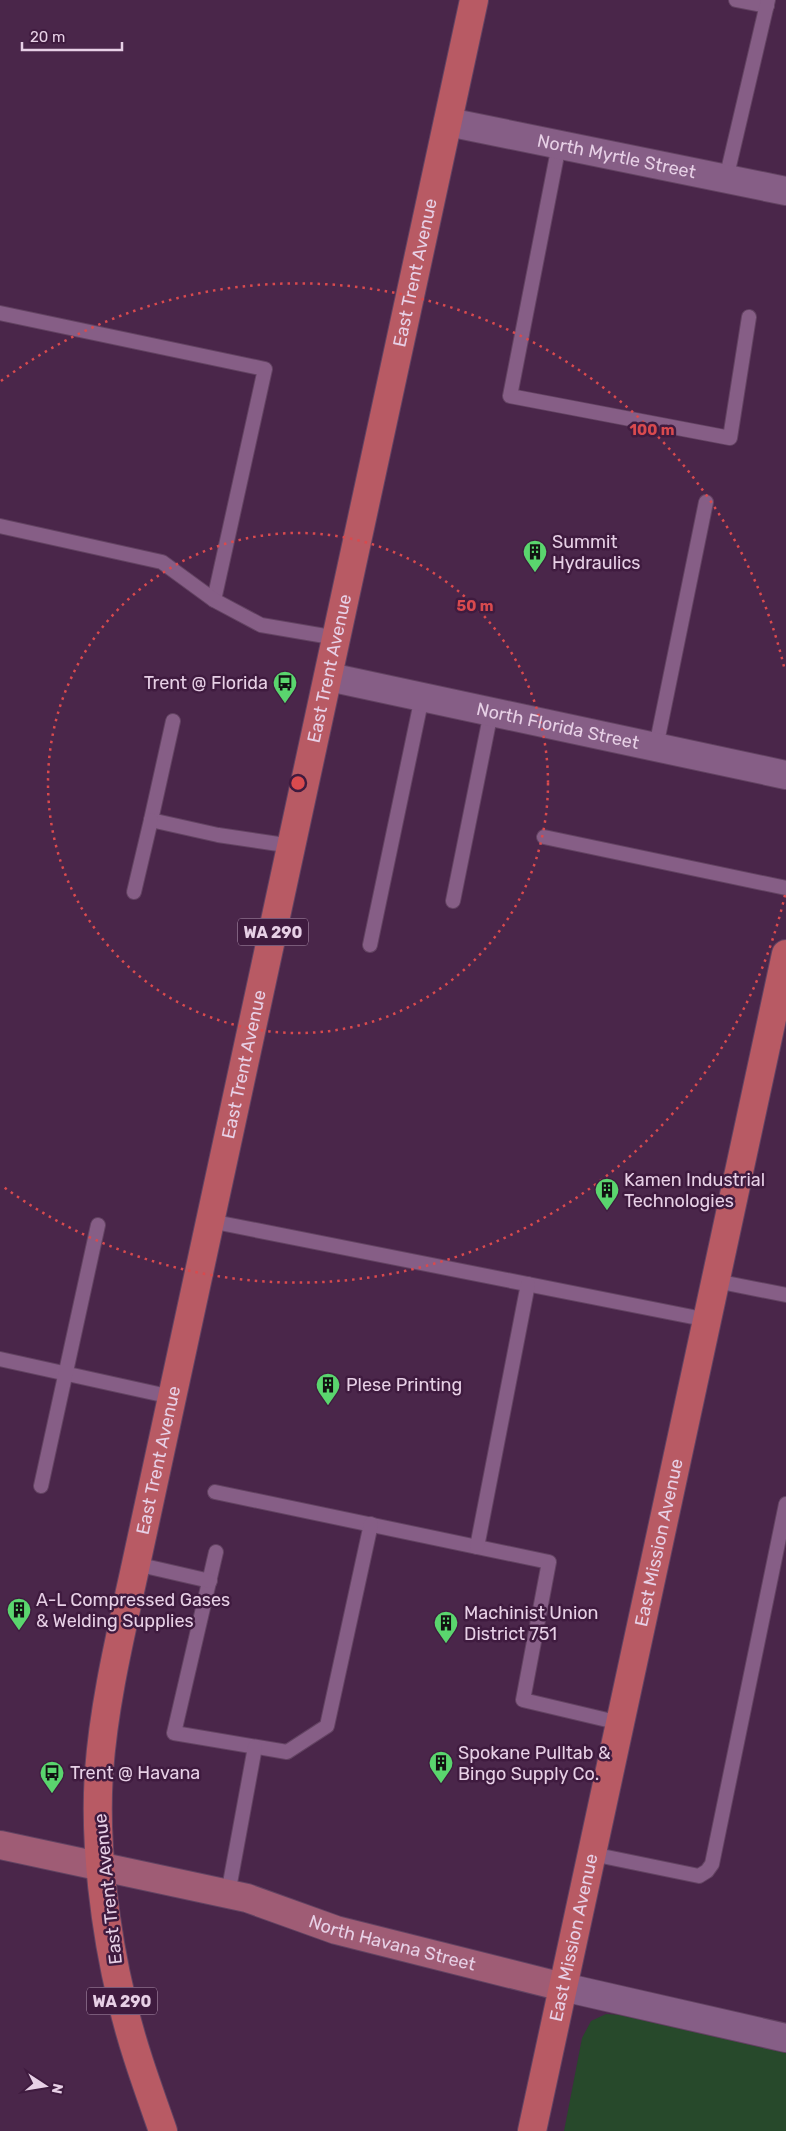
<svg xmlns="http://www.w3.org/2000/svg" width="786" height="2131" viewBox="0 0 786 2131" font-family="Rubik,sans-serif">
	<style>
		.green { fill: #27492b }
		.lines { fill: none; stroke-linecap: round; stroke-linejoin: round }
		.lane-casing { stroke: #634362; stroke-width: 16 }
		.street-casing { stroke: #634362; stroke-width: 30 }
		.secondary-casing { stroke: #634362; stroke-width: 30 }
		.primary-casing { stroke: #634362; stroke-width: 30 }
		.lane { stroke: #865e86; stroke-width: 14 }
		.street { stroke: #865e86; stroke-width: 28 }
		.secondary { stroke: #9f5c75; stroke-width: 28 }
		.primary { stroke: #b85a64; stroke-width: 28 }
		.ring { fill: none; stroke: #d94a4e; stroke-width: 2.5; stroke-dasharray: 2.5 5 }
		.labels { text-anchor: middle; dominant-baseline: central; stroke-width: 5; stroke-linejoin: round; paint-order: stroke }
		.shield { fill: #3f1b3f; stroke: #b59ab4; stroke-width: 1 }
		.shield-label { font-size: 16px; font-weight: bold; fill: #e7d0e6 }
		.street-label { font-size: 18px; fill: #e7d0e6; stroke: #3f1b3f }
		.poi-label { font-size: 18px; fill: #e7d0e6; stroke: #3f1b3f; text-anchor: start }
		.centre { fill: #d94a4e; stroke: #3f1b3f; stroke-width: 2.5 }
		.ring-label { font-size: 15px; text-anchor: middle; font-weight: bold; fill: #d94a4e; stroke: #3f1b3f; stroke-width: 5; stroke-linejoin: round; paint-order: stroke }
	</style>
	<rect width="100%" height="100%" fill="#4a264a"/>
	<!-- green -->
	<path class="green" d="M606,2014l14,1 166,38v78h-222l18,-93 9,-17z"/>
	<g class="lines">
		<defs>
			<g id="lane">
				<path d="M736,0l31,6"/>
				<path d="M559,145l-49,251 220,42 19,-121"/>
				<path d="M726,179l42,-179"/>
				<path d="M0,313l265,56 -51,231"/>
				<path d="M0,526l162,36 52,38 47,25 76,13"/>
				<path d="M173,721l-22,99 67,15 74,11"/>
				<path d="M656,747l50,-245"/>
				<path d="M544,837l242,51"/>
				<path d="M134,892l17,-72"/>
				<path d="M453,901l38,-189"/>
				<path d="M370,945l52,-248"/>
				<path d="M210,1221l498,99"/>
				<path d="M716,1281l70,14"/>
				<path d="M0,1359l172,38"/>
				<path d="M41,1486l57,-261"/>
				<path d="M215,1492l334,70 -26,138 97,23"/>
				<path d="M477,1547l51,-263"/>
				<path d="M216,1552l-42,181 113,19 40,-26 44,-202"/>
				<path d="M136,1564l74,17"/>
				<path d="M592,1854l107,22 8,-5 5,-7 74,-360"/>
				<path d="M228,1894l27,-147"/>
			</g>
			<g id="street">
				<path id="s1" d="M448,122l338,69"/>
				<path id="s2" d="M329,677l457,98"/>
				<path d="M563,1987l223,51"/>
			</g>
			<g id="secondary">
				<path id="s3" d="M0,1845l247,53 89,32 227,57"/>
			</g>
			<g id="primary">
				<path id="s4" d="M163,2131c-15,-43 -31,-86 -41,-130 -17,-70 -28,-157 -23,-229 5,-70 22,-139 37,-208l338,-1564"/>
				<path id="s5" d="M532,2131l254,-1177"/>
			</g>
		</defs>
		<!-- lane casing -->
		<use href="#lane" class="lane-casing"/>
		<!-- street casing -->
		<use href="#street" class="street-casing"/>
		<!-- secondary casing -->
		<use href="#secondary" class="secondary-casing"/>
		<!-- primary casing -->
		<use href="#primary" class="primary-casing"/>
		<!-- lane -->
		<use href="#lane" class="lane"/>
		<!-- street -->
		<use href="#street" class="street"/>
		<!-- secondary -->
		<use href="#secondary" class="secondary"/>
		<!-- primary -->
		<use href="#primary" class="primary"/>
	</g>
	<!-- distance rings -->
	<g class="ring">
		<circle cx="298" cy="783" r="250"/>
		<path d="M785 895A500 500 0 0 1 1 1185M1 381A500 500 0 0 1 785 671"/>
	</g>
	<!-- icons -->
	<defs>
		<symbol id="building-pin" viewBox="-11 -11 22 30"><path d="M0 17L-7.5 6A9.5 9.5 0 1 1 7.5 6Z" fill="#5ad56e" stroke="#3f1b3f"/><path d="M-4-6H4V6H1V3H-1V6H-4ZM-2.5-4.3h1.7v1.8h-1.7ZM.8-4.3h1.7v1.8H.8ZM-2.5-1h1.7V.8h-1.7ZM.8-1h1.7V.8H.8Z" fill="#111"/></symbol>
		<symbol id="bus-pin" viewBox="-11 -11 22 30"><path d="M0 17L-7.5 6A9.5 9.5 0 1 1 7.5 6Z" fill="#5ad56e" stroke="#3f1b3f"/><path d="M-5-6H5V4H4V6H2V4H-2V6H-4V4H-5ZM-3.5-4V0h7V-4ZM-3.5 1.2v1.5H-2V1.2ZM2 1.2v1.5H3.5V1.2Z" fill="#111"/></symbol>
	</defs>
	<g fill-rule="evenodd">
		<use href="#building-pin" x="521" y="538" width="28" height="38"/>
		<use href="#bus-pin" x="271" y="669" width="28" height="38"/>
		<use href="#building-pin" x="593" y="1176" width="28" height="38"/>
		<use href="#building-pin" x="314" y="1371" width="28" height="38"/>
		<use href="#building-pin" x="5" y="1596" width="28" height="38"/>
		<use href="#building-pin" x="432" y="1609" width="28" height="38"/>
		<use href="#building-pin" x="427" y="1749" width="28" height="38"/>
		<use href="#bus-pin" x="38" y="1759" width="28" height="38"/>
	</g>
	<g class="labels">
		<!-- shield labels -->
		<g class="shield">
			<rect x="238" y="918.5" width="70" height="27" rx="4"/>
			<rect x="87" y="1987.5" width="70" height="27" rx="4"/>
		</g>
		<g class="shield-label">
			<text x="273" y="932">WA 290</text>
			<text x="122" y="2001">WA 290</text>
		</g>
		<!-- street labels -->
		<g class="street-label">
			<text stroke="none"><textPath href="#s1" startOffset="172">North Myrtle Street</textPath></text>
			<text stroke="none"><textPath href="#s4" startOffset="1900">East Trent Avenue</textPath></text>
			<text stroke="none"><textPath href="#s4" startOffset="1495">East Trent Avenue</textPath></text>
			<text stroke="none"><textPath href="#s2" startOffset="234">North Florida Street</textPath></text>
			<text stroke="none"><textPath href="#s4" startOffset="1090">East Trent Avenue</textPath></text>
			<text stroke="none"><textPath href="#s4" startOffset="685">East Trent Avenue</textPath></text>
			<text stroke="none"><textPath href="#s5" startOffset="602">East Mission Avenue</textPath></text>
			<text transform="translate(108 1889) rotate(-96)">East Trent Avenue</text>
			<text stroke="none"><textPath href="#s5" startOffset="198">East Mission Avenue</textPath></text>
			<text stroke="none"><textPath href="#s3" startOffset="405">North Havana Street</textPath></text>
		</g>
		<!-- poi labels -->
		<g class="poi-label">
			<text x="552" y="542">Summit<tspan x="552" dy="21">Hydraulics</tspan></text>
			<text x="268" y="683" text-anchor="end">Trent @ Florida</text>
			<text x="624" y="1180">Kamen Industrial<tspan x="624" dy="21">Technologies</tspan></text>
			<text x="346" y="1385">Plese Printing</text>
			<text x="36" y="1600">A-L Compressed Gases<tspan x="36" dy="21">&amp; Welding Supplies</tspan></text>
			<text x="464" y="1613">Machinist Union<tspan x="464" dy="21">District 751</tspan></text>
			<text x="458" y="1753">Spokane Pulltab &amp;<tspan x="458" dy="21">Bingo Supply Co.</tspan></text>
			<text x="70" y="1773">Trent @ Havana</text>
		</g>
	</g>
	<circle cx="298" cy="783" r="8" class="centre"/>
	<g class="ring-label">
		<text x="652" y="435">100 m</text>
		<text x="475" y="611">50 m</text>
	</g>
	<!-- north arrow -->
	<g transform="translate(45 2086) rotate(102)" stroke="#3f1b3f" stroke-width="4" paint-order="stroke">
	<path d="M0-4L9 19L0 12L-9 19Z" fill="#e7d0e6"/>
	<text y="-8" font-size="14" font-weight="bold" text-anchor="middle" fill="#e7d0e6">N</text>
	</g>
	<!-- scale -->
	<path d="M22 42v8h100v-8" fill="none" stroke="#e7d0e6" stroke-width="2.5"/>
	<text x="30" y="42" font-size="15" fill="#e7d0e6" stroke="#3f1b3f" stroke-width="4" paint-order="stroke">20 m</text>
</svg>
